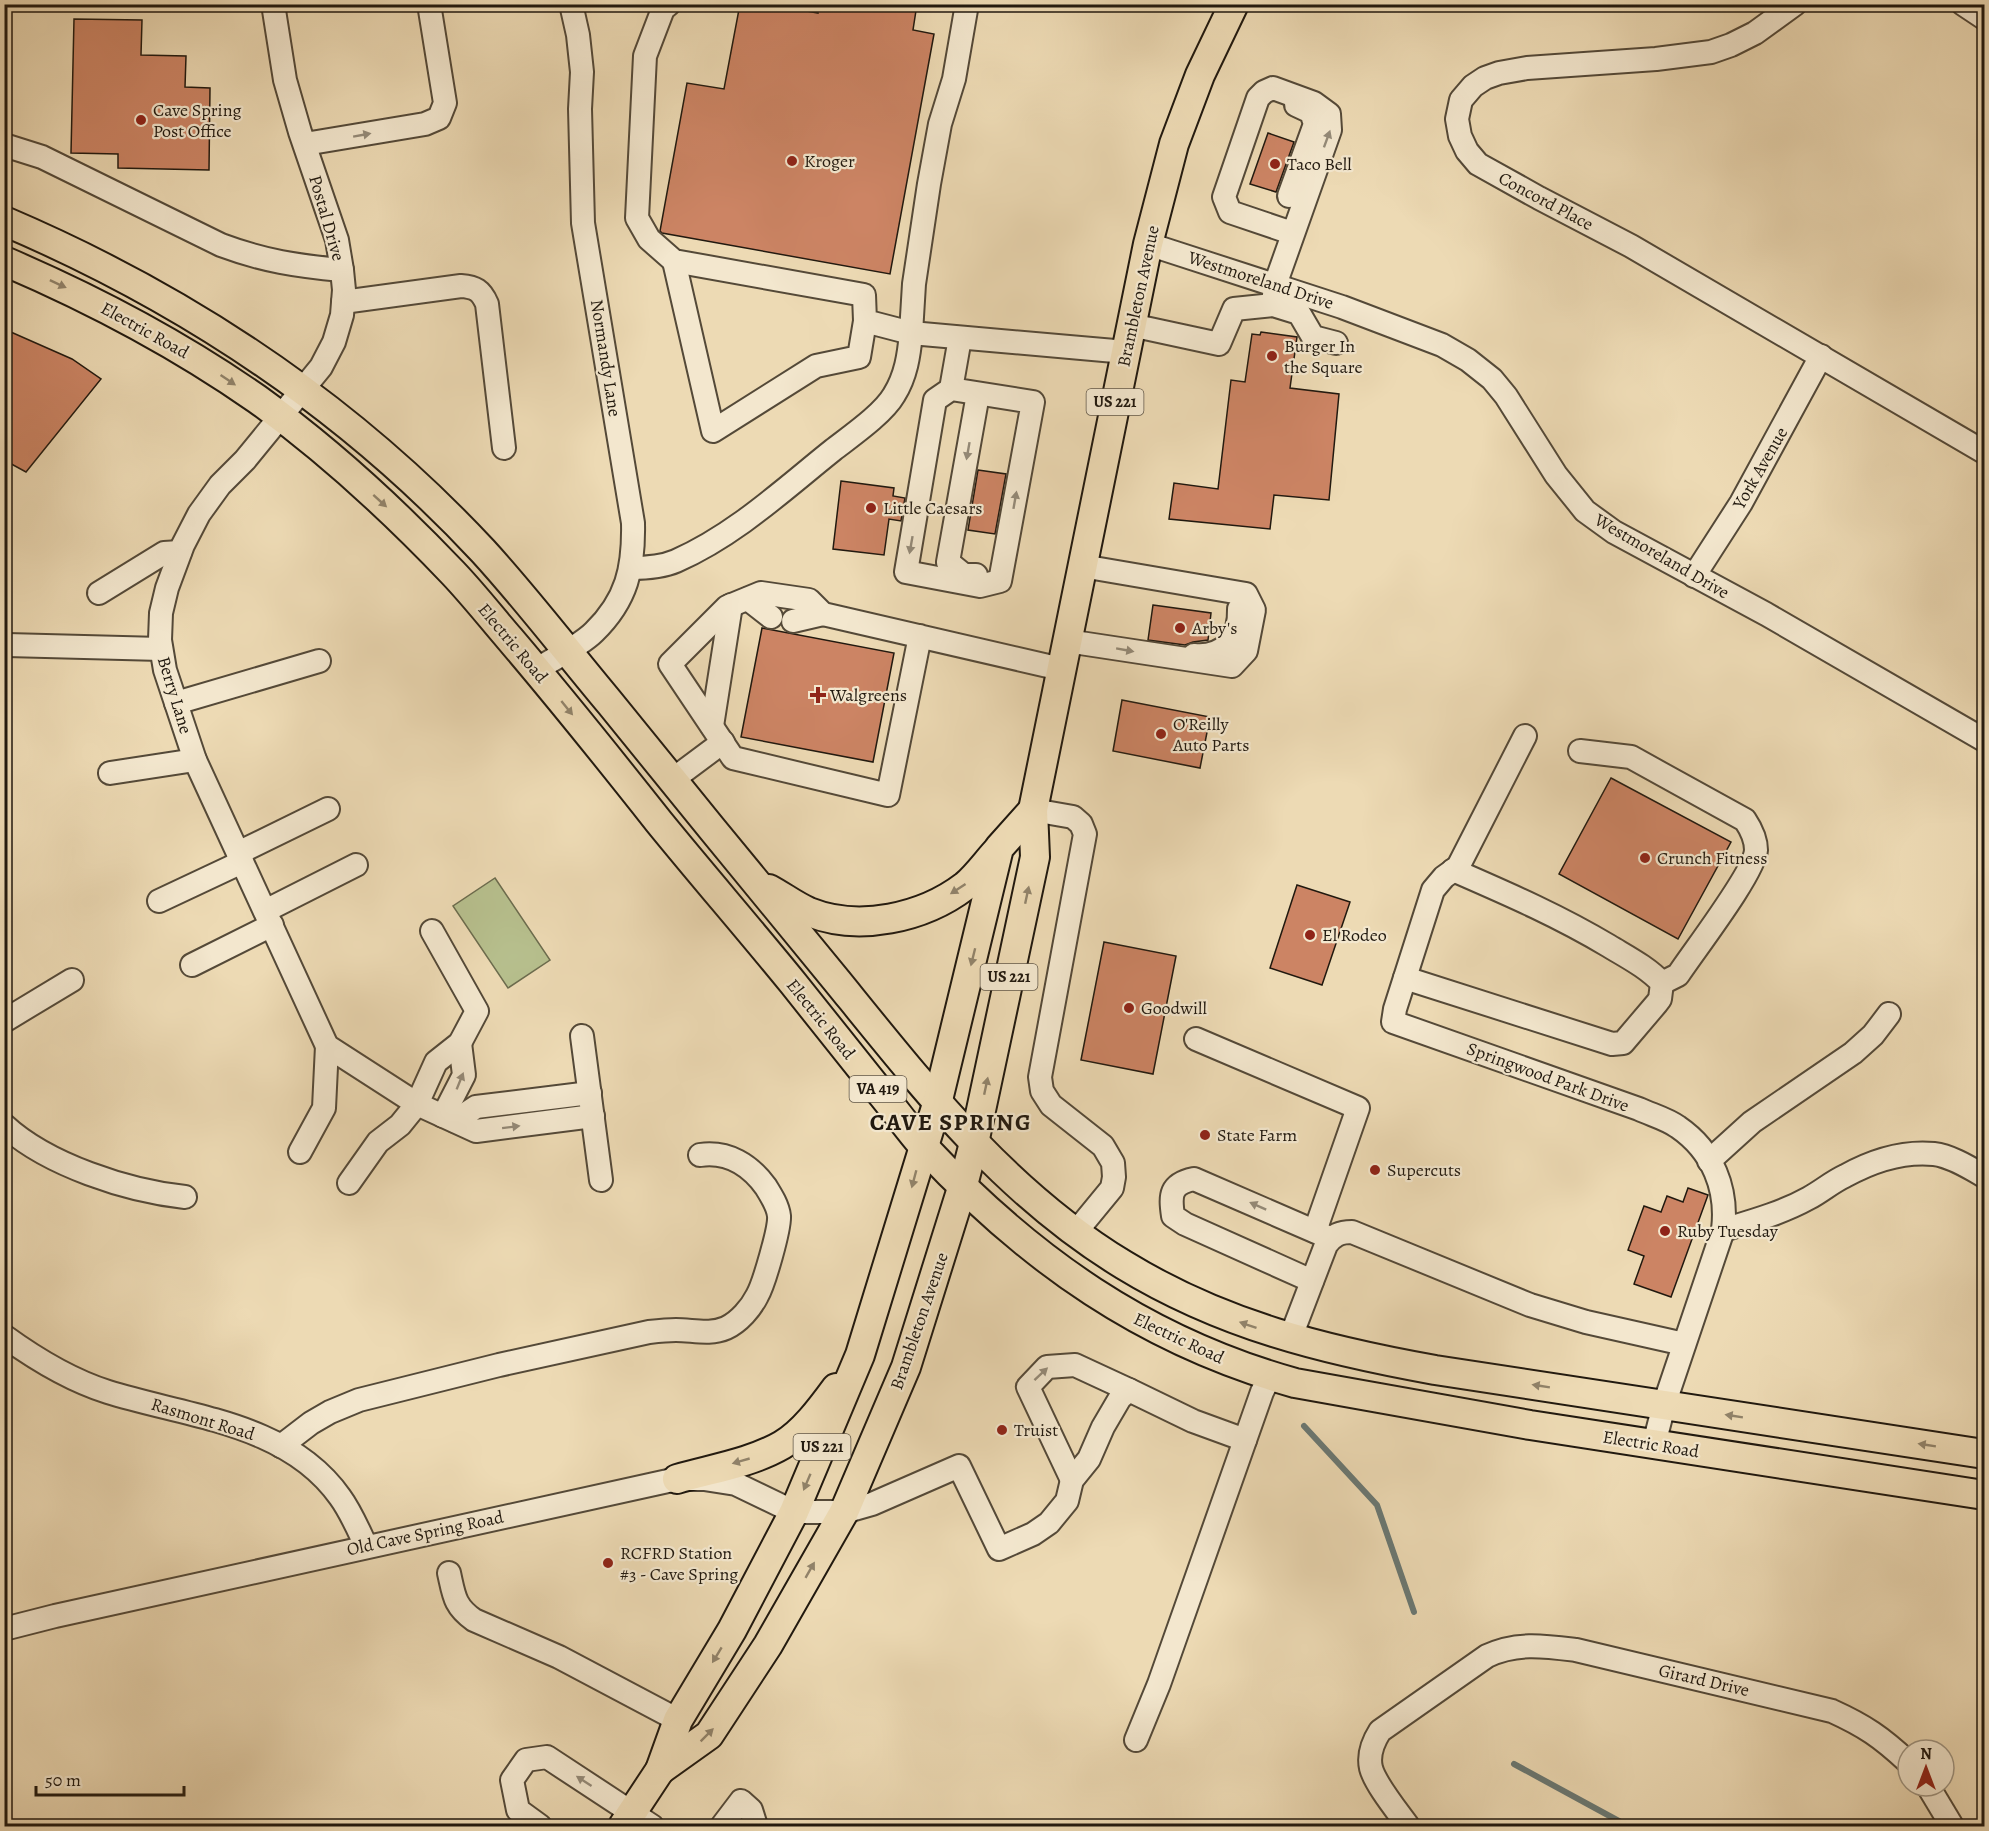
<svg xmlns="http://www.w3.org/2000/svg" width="1989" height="1831" viewBox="0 0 1989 1831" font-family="Alegreya,serif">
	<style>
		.green { fill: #b7c08e; stroke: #6c6c4e; stroke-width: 1.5 }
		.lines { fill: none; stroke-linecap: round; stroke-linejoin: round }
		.stream { stroke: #6a7873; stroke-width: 6 }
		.building { fill: #cc8464; stroke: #21190f; stroke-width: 1.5 }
		.minor-casing { stroke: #544938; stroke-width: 26 }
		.major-casing { stroke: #21190f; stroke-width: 32 }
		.minor { stroke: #f3e7ce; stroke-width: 22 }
		.major { stroke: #eddab4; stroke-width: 28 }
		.oneway { fill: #948a78 }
		.oneway2 { fill: #91836a }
		.poi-dot { fill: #8f2418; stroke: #f3e7ce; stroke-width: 2 }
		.labels { text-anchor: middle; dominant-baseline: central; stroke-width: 4.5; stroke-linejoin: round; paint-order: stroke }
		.shield { fill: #f3e7ce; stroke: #605748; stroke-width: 1.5 }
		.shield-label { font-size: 16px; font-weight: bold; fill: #21190f }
		.poi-label { font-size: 18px; fill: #21190f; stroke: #f3e7ce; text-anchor: start }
		.street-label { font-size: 18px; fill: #21190f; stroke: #f3e7ce }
		.district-label { font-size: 24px; font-weight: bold; letter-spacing: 1.5px; fill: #21190f; stroke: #f3e7ce }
	</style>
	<rect width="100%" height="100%" fill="#eddab4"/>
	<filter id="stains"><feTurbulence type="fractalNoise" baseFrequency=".00333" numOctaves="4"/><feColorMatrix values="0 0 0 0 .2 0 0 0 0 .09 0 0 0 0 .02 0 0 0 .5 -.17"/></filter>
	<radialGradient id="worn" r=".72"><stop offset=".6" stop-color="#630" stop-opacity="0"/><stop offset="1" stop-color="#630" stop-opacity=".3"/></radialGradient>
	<!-- green -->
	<path class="green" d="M495,878l55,82 -42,28 -55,-82z"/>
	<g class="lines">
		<!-- stream -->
		<g class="stream">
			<path d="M1304,1426l73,79 37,107"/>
			<path d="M1514,1764l114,62"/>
		</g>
	</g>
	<!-- building -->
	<g class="building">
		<path d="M740,4h29l49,9 1,-9h98l-4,26 21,4 -44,240 -228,-41 -2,-2 27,-148 37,6z"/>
		<path d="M74,19l68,1 -1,35 45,1 -1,31 25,1 -1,82 -91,-2v-14l-47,-1z"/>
		<path d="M1268,133l26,9 -18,50 -26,-8z"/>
		<path d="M4,329l68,30 29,20 -75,93 -22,-12z"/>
		<path d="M1261,332l36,5 -7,51 49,6 -10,106 -55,-5 -4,34 -101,-10 5,-36 44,6 13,-109 14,2 7,-48 8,1z"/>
		<path d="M978,470l28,4 -11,60 -27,-4z"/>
		<path d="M841,481l53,7 -1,8 12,2 -4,23 -12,-2 -5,36 -51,-6z"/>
		<path d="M1153,605l58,8 -3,27 -15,2 -8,3 -37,-5z"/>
		<path d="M762,628l132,25 -21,109 -132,-25z"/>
		<path d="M1122,700l88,17 -10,51 -87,-17z"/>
		<path d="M1611,778l120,64 -53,97 -119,-65z"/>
		<path d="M1297,885l53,17 -28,83 -52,-17z"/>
		<path d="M1104,942l72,14 -23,118 -72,-14z"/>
		<path d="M1688,1188l20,7 -37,102 -37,-13 10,-28 -16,-6 16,-44 17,6 6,-16 16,6z"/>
	</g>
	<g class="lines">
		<defs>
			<g id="minor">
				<path d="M273,4l12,76 15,52 37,108 5,30 2,20 -2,25 -8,27 -13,25 -76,93 -25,25 -21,29 -16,31 -16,43 -6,25 -1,27 5,30 30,90 132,286 90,58 59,27 117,-15"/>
				<path d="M669,4l-6,5 -18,47 -8,162 12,21 25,22 190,34 1,26 46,12 3,-49 15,-100 11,-60 14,-45 13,-75"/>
				<path d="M1795,4l-40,29 -24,12 -20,7 -55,7 -129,9 -28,5 -14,5 -12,8 -12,14 -4,19 3,17 7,15 11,13 61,34 92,48 353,206"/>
				<path d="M1963,4l21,14"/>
				<path d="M305,144l120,-20 14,-6 6,-15 -16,-99"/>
				<path d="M4,145l38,12 179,88c43,16 76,21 121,25"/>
				<path d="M1289,196l26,-72 -4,-12 -15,-7"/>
				<path d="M1148,244l194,63 100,38 26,15 24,19 14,17 50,79 29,36 29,21 152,82 218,126"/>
				<path d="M674,261l39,170 103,-65 43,-9 6,-36"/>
				<path d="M343,302l118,-16c14,1 20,4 26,18l17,144"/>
				<path d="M1273,305l2,-20 55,-155 -1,-16 -15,-11 -41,-15 -9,4 -6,6 -34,99 6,15 62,21"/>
				<path d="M1131,325l88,19 15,-35 39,-4 26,8 14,24 23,6"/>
				<path d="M951,389l-16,11 -29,172 74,14 20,-5 33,-179 -82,-13 9,-51"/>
				<path d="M631,568c16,0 31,-1 45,-7 59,-26 107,-71 157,-111 18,-14 50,-36 61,-55 12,-19 15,-40 17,-62l215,19"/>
				<path d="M976,575h-12l-16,-13 30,-168"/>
				<path d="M1694,576l47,-73 80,-147"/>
				<path d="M99,593l65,-40 16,-1"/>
				<path d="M748,599l23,18"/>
				<path d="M793,621l30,-7"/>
				<path d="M920,636l-32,159 -155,-37 -63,-94 57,-57 34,-14 48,7 14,14 238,55"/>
				<path d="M1067,641l165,25 14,-15 8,-41 -8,-16 -164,-28"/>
				<path d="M7,645l154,4"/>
				<path d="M1194,655c30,3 46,-18 45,-46"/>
				<path d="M536,670c17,-11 44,-24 58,-38 33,-32 40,-64 39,-109l-50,-300 -3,-114 2,-37 -4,-37 -7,-31"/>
				<path d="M176,703l143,-42"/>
				<path d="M712,726l19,-121"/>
				<path d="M1525,736l-67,131 -14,10 -11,13 -38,119 -2,13 246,87c13,6 28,10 39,18 35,24 50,62 45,103l-59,175 -10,39"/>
				<path d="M1580,751l51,6 114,63c6,9 11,19 11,30 -1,22 -63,102 -78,125l-16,8"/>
				<path d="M110,773l85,-13"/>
				<path d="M672,780l51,-38"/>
				<path d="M1033,810l40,7 8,7 4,10 -45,243 2,14 9,14 52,41 10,17 1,14 -2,11 -37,45"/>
				<path d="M238,853l90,-44"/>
				<path d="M159,901l83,-39"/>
				<path d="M265,911l91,-46"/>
				<path d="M192,965l80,-40"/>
				<path d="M1405,978l207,66 11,-1 34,-40 3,-4 2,-16c-15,-16 -35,-26 -53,-37 -52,-31 -101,-52 -156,-76"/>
				<path d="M4,1021l68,-41"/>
				<path d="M582,1036l19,144"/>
				<path d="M1196,1039l162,69 -43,123"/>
				<path d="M443,1116l21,-41 -4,-32"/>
				<path d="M455,1121l21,-14 114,-14"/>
				<path d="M4,1125c43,40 124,66 181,72"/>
				<path d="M300,1152l24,-44 3,-62"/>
				<path d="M1709,1161l43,-39 101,-69 20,-18 16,-21"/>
				<path d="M349,1183l29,-41 22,-17 17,-21 19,-42 24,-19 17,-32 -45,-80"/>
				<path d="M1723,1230c30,-9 59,-17 86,-32 13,-7 23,-16 36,-22 27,-15 58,-25 89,-22 17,2 36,14 50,22"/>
				<path d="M1312,1281l-127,-57 -12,-8c-3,-21 -3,-32 21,-37l136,59"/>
				<path d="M4,1336c33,24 66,44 104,56 80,25 180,31 232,105 11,15 18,32 26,49"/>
				<path d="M1290,1339l36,-94c7,-10 14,-13 26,-13l178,73 56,17 98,22"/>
				<path d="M281,1446l30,-23 19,-11 29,-12 140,-35 150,-33c9,-1 18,-2 27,-2 17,0 34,5 50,-2 13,-6 25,-20 31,-32 7,-12 23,-68 22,-80 -1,-10 -8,-21 -13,-29 -16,-22 -38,-36 -66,-32"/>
				<path d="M1072,1480l-44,-93 19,-20 28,-2 54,25"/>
				<path d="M449,1573c5,22 5,33 25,47l85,37 119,63"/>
				<path d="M4,1629l51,-13 622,-137h27l32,5 58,28h50l28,-8 87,-38 40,83 34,-15 16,-11 18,-22 5,-21 17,-21 14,-32 17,-29 9,-8 64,31 52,19"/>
				<path d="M1136,1740l23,-56 103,-292 8,-16"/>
				<path d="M1928,1786l24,40"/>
				<path d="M540,1826l-22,-16 -6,-30 14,-20 21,-3 105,69"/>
				<path d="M722,1826l19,-25 10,9 5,16"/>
				<path d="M1408,1826c-10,-14 -33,-42 -37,-58 -3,-13 2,-26 9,-37l107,-75c29,-14 57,-10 89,-6l256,61c33,15 49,26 76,51"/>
			</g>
			<g id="major">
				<path d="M4,221c183,78 343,184 479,330 44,48 85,102 127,152 75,93 151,186 227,278 86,106 168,212 287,284 98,60 200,85 311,105l549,84"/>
				<path d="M4,261c89,38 174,83 253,138 71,51 136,111 196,174 20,21 38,44 57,66 51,60 100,121 149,183 44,54 90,107 134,161 29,36 58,73 87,109 15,18 29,38 44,55 106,113 221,194 371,236l235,42 454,70"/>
				<path d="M769,889c13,7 26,17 40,23 50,20 114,6 156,-26 11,-9 21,-23 31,-34"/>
				<path d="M677,1479c34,-10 74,-16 105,-34 21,-12 40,-38 54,-57"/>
				<path d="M660,1770l49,-35 59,-90 76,-133 62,-145 57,-182 11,-42 61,-286 -2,-47 115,-566 26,-100 26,-69 34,-71"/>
				<path d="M623,1826l37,-56 18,-50 54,-90 62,-118 66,-157 77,-251 62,-256 34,-38"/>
			</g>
		</defs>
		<!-- minor casing -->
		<use href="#minor" class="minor-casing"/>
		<!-- major casing -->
		<use href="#major" class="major-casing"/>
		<!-- minor -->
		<use href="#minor" class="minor"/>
		<!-- major -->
		<use href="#major" class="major"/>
	</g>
	<!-- one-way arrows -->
	<defs><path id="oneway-solid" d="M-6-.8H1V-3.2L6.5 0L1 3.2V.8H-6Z" transform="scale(1.5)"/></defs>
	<g class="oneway">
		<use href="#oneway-solid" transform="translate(362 135) rotate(-10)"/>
		<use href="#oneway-solid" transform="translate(1327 139) rotate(-70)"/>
		<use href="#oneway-solid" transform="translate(968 451) rotate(100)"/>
		<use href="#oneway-solid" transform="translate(1015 500) rotate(-80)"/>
		<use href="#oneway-solid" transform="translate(911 545) rotate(100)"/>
		<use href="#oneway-solid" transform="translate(1125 650) rotate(10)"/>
		<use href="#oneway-solid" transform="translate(460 1081) rotate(-68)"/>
		<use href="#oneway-solid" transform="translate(511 1127) rotate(-7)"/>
		<use href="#oneway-solid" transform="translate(1258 1206) rotate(-156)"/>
		<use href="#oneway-solid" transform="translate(1041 1374) rotate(-43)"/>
		<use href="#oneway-solid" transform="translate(584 1781) rotate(-147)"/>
	</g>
	<g class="oneway2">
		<use href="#oneway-solid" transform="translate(58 284) rotate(25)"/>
		<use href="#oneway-solid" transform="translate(228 380) rotate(34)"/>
		<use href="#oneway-solid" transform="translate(380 501) rotate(42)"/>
		<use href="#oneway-solid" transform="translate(567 708) rotate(51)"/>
		<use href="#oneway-solid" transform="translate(958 889) rotate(147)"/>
		<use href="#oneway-solid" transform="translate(1027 895) rotate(-78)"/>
		<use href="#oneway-solid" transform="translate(973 957) rotate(104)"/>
		<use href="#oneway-solid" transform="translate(986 1086) rotate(-78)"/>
		<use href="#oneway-solid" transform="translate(914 1179) rotate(105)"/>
		<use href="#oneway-solid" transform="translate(1248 1325) rotate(-161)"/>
		<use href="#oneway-solid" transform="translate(1541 1386) rotate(-171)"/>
		<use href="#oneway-solid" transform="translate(1734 1416) rotate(-171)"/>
		<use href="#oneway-solid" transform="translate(1927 1445) rotate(-171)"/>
		<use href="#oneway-solid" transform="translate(741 1461) rotate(164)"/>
		<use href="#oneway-solid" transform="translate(807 1482) rotate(113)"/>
		<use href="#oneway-solid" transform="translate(810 1570) rotate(-60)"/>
		<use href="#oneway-solid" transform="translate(717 1655) rotate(121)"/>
		<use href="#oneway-solid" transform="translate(707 1735) rotate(-45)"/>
	</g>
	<!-- markers -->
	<g class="poi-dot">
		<circle cx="141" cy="120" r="6"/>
		<circle cx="792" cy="161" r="6"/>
		<circle cx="1275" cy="164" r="6"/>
		<circle cx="1272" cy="356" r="6"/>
		<circle cx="871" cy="508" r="6"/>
		<circle cx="1180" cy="628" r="6"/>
		<path d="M815 686h6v6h6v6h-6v6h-6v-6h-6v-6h6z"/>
		<circle cx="1161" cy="734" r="6"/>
		<circle cx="1645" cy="858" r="6"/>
		<circle cx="1310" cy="935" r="6"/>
		<circle cx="1129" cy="1008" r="6"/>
		<circle cx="1205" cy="1135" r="6"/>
		<circle cx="1375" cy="1170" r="6"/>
		<circle cx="1665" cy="1231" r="6"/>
		<circle cx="1002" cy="1430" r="6"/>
		<circle cx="608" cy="1563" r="6"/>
	</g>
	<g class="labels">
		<!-- shield labels -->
		<g class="shield">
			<rect x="1086.5" y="389" width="57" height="26" rx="4.5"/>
			<rect x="980.5" y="964" width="57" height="26" rx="4.5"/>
			<rect x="849.5" y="1076" width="57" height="26" rx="4.5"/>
			<rect x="793.5" y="1434" width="57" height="26" rx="4.5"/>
		</g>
		<g class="shield-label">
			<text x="1115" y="402">US 221</text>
			<text x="1009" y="977">US 221</text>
			<text x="878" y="1089">VA 419</text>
			<text x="822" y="1447">US 221</text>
		</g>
		<!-- poi labels -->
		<g class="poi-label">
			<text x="153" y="110">Cave Spring<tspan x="153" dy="21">Post Office</tspan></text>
			<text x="804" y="161">Kroger</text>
			<text x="1287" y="164">Taco Bell</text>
			<text x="1284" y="346">Burger In<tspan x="1284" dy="21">the Square</tspan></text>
			<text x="883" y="508">Little Caesars</text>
			<text x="1192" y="628">Arby's</text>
			<text x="830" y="695">Walgreens</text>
			<text x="1173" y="724">O'Reilly<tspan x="1173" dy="21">Auto Parts</tspan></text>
			<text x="1657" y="858">Crunch Fitness</text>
			<text x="1322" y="935">El Rodeo</text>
			<text x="1141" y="1008">Goodwill</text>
			<text x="1217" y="1135">State Farm</text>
			<text x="1387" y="1170">Supercuts</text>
			<text x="1677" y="1231">Ruby Tuesday</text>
			<text x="1014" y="1430">Truist</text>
			<text x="620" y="1553">RCFRD Station<tspan x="620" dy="21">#3 - Cave Spring</tspan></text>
		</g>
		<!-- street labels -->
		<g class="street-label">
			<text transform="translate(1546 201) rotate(28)">Concord Place</text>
			<text transform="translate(327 218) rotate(74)">Postal Drive</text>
			<text transform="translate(1261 280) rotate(18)">Westmoreland Drive</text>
			<text transform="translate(1138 296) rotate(-78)">Brambleton Avenue</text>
			<text transform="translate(145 330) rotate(29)">Electric Road</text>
			<text transform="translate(606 358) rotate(81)">Normandy Lane</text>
			<text transform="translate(1760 468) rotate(-60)">York Avenue</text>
			<text transform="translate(1662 556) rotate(30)">Westmoreland Drive</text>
			<text transform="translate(513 643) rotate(50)">Electric Road</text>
			<text transform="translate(175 695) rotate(73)">Berry Lane</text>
			<text transform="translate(821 1019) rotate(51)">Electric Road</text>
			<text transform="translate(1548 1077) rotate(20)">Springwood Park Drive</text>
			<text transform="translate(919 1321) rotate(-71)">Brambleton Avenue</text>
			<text transform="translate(1179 1338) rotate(25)">Electric Road</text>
			<text transform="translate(203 1419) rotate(17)">Rasmont Road</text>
			<text transform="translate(1651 1444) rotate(9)">Electric Road</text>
			<text transform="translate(425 1533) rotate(-12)">Old Cave Spring Road</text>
			<text transform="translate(1704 1680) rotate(13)">Girard Drive</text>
		</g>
		<!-- district labels -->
		<g class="district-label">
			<text x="951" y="1122">CAVE SPRING</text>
		</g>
	</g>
	<!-- margin -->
	<rect width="1989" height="1831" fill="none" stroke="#eddab4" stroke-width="24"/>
	<rect x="6" y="6" width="1977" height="1819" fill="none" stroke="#21190f" stroke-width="3"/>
	<rect x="12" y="12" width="1965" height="1807" fill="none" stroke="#21190f" stroke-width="1.5"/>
	<!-- north arrow -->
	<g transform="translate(1926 1768)"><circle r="28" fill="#f3e7ce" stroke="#9f9582" stroke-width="1.5"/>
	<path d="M0-4.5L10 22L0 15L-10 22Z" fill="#8f2418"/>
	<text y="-9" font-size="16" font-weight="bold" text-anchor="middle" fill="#21190f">N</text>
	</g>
	<!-- scale -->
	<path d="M36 1786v9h148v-9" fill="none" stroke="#21190f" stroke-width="3"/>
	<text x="45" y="1786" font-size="18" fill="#21190f" stroke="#f3e7ce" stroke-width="4.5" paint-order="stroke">50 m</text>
	<rect width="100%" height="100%" filter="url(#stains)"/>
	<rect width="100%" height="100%" fill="url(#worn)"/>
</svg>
